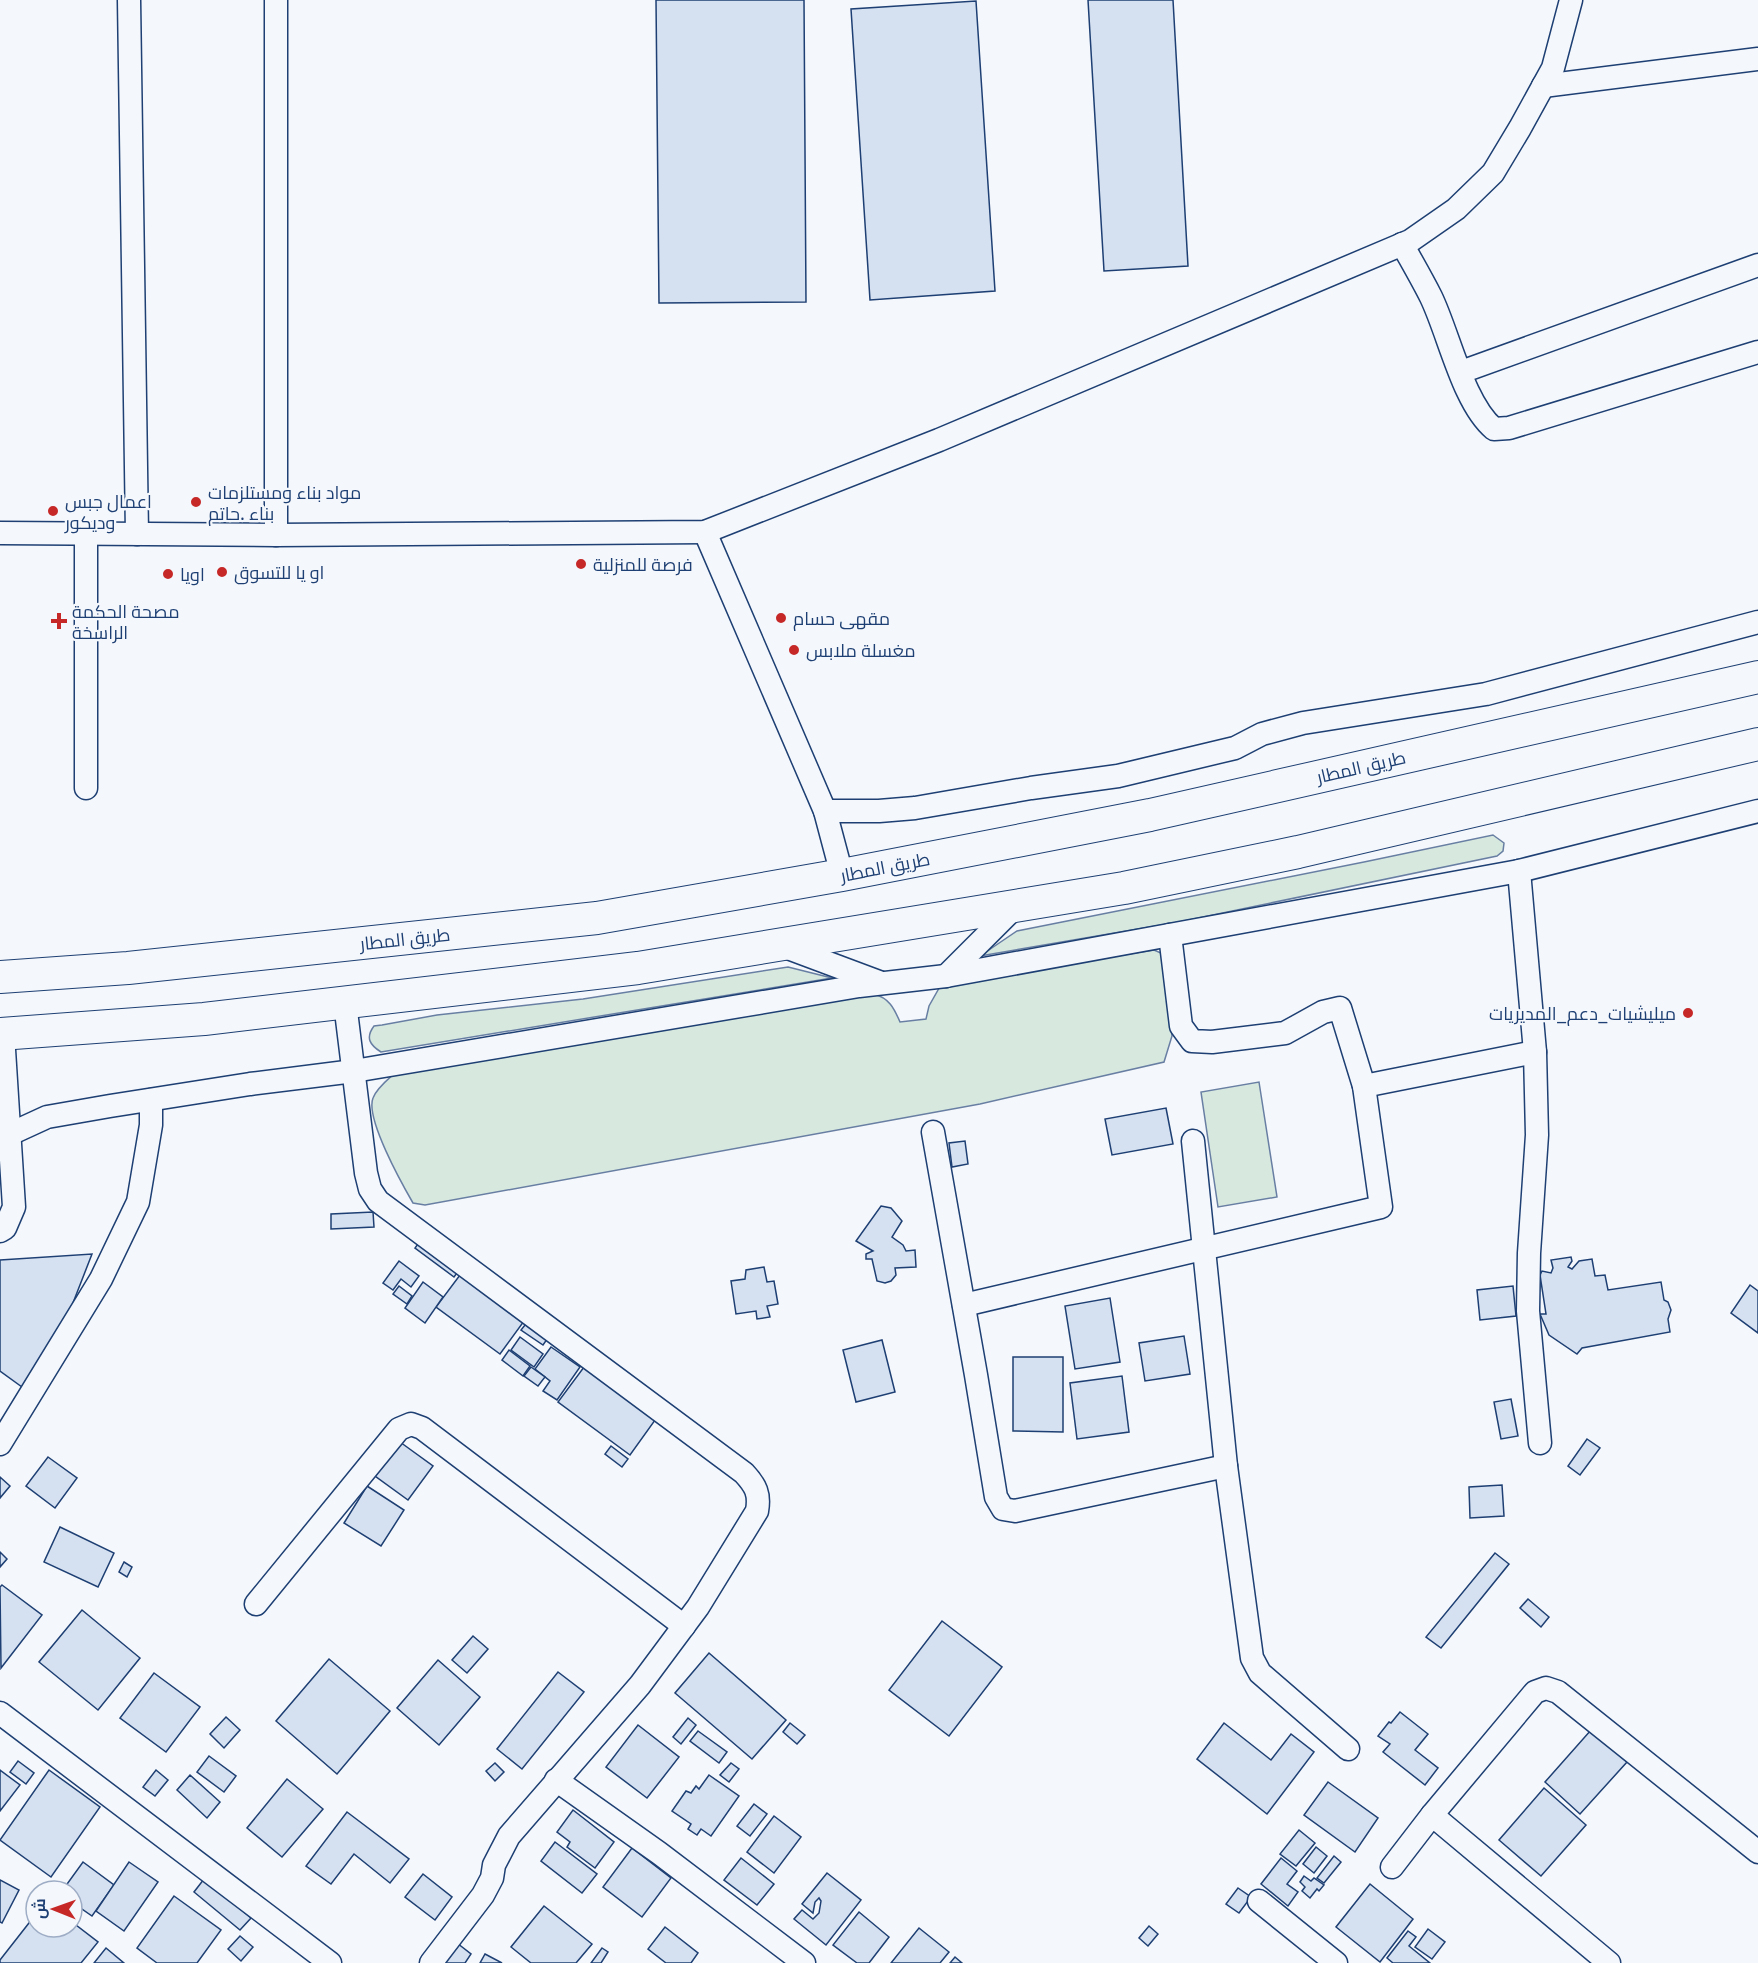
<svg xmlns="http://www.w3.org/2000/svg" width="1758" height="1963" viewBox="0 0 1758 1963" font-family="'IBM Plex Sans',Cairo,sans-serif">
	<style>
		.green { fill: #d7e8df; stroke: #687fa3; stroke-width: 1.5 }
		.building { fill: #d5e0f0; stroke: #1d3f73; stroke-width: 1.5 }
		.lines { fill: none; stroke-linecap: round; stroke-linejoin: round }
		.minor-casing { stroke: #1d3f73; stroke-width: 25 }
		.highway-casing { stroke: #1d3f73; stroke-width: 34 }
		.minor { stroke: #f4f7fb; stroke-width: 22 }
		.highway { stroke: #f4f7fb; stroke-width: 32 }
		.poi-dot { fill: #c62828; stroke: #f4f7fb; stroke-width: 2 }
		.labels { text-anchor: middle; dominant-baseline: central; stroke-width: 4.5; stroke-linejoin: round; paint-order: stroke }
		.poi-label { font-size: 18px; fill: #1d3f73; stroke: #f4f7fb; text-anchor: start }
		.street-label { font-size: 18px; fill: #1d3f73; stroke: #f4f7fb }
	</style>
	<rect width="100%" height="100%" fill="#f4f7fb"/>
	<!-- green -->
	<g class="green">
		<path d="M1493,835l11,8 -1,8 -6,5 -318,66 -199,34 37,-25 347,-69z"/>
		<path d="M1154,950l7,3 5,15 6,68 -8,26 -184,42 -555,101 -12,-2c-11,-19 -48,-85 -40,-105 4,-11 17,-20 25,-28l476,-76c15,4 20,14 26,28l26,-3 3,-13 13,-23z"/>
		<path d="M788,967l44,11 -451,74c-11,-7 -16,-14 -7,-26l8,-1 55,-10 146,-16z"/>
		<path d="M1259,1082l18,115 -59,10 -17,-115z"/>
	</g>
	<!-- building -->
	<g class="building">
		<path d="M656,0h148l2,302 -147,1z"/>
		<path d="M1088,0h85l15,266 -84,5z"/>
		<path d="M976,1l19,290 -125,9 -19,-291z"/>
		<path d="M1166,1108l7,36 -61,11 -7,-36z"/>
		<path d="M965,1141l3,23 -16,3 -3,-24z"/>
		<path d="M881,1206l10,2 11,13 -10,16 11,8 3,6 9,-1 1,17 -21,1 1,7 -5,6 -6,2 -8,-2 -5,-22h-6v-5l7,-3 -17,-10z"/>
		<path d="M373,1212l1,15 -43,2v-15z"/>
		<path d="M423,1237l40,28 -9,12 -39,-29z"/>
		<path d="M92,1254l-28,72 -42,61 -22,-16v-111z"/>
		<path d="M1571,1257l1,4 -4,6 4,2 7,-8 13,-2 3,17 10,-1 3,15 53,-8 3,18 4,2 3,8 -3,9 2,13 -88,16 -5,6 -28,-19 -9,-21h6l-6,-39 2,-4 9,2 2,-5 -2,-8z"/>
		<path d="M399,1261l20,15 -8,11 -10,-8 -8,11 -10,-7z"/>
		<path d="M764,1267l3,15 7,-1 4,23 -11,2 3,11 -13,2 -1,-8 -20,3 -5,-33 14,-2 1,-9z"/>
		<path d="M463,1271l64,46 -27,37 -64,-47z"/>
		<path d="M423,1282l20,15 -18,26 -20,-15z"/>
		<path d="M1750,1285l8,6v42l-27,-20z"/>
		<path d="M399,1286l13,10 -5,8 -14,-10z"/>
		<path d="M1513,1286l3,30 -36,4 -3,-30z"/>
		<path d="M1110,1298l10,64 -45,7 -10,-63z"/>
		<path d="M529,1320l21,15 -7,10 -22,-15z"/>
		<path d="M1184,1336l6,38 -45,7 -6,-38z"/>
		<path d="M520,1337l23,17 -9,13 -23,-17z"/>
		<path d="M882,1340l13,52 -39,10 -13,-52z"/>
		<path d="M551,1347l29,20 -23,33 -14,-9 7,-10 -15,-12z"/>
		<path d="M509,1350l21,16 -7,10 -21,-16z"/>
		<path d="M1013,1357h50v75l-50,-1z"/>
		<path d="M587,1363l71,53 -28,39 -72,-53z"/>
		<path d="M531,1367l14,10 -7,9 -14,-10z"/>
		<path d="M1122,1376l7,56 -52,7 -7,-56z"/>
		<path d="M1511,1399l7,37 -17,3 -7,-37z"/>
		<path d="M1587,1439l13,9 -20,27 -12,-9z"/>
		<path d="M400,1442l33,24 -25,34 -33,-24z"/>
		<path d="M611,1446l17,13 -6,8 -17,-13z"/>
		<path d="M48,1457l29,21 -22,30 -29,-22z"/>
		<path d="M0,1477l10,9 -10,12z"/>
		<path d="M1502,1485l2,31 -34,2 -1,-31z"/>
		<path d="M367,1486l37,24 -23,36 -37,-23z"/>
		<path d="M60,1527l54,26 -16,34 -54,-25z"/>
		<path d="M0,1552l7,7 -7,8z"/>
		<path d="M1495,1553l14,11 -68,84 -15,-11z"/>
		<path d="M124,1562l8,5 -5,10 -8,-5z"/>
		<path d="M2,1585l40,30 -41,53 -1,-81z"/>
		<path d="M1528,1599l21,18 -8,10 -21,-19z"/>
		<path d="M82,1610l58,48 -42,52 -59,-48z"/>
		<path d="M942,1621l60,46 -53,69 -60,-46z"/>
		<path d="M473,1636l15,13 -21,24 -15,-13z"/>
		<path d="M709,1653l77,67 -34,39 -77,-66z"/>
		<path d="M329,1659l61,52 -53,63 -61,-53z"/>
		<path d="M438,1660l42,37 -41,48 -42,-37z"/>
		<path d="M558,1672l26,20 -62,77 -25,-20z"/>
		<path d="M154,1673l46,34 -34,45 -46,-34z"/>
		<path d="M1400,1712l28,22 -13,16 23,18 -13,17 -42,-33 7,-8 -12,-8 11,-14 2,1z"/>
		<path d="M226,1717l14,13 -16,18 -14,-14z"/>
		<path d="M688,1718l8,7 -15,19 -8,-7z"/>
		<path d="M790,1723l15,12 -8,9 -14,-12z"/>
		<path d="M1224,1723l47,37 20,-26 23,18 -47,62 -70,-55z"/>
		<path d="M638,1725l41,32 -32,41 -41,-31z"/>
		<path d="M1591,1730l36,32 -47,52 -35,-32z"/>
		<path d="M698,1731l29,21 -8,11 -29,-22z"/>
		<path d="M209,1756l27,20 -12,16 -27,-20z"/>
		<path d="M18,1761l16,12 -8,11 -16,-12z"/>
		<path d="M495,1763l9,9 -9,9 -9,-10z"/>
		<path d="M731,1763l8,6 -10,13 -9,-7z"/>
		<path d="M0,1770l20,15 -20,26z"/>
		<path d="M49,1770l51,37 -49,70 -51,-37z"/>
		<path d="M156,1770l12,10 -13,16 -12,-9z"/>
		<path d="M190,1775l30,27 -13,16 -30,-28z"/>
		<path d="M709,1775l30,21 -28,40 -10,-7 -4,6 -9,-6 3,-5 -19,-13 14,-20 5,2 5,-7 3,3z"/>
		<path d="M287,1779l36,30 -41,48 -35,-29z"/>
		<path d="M1328,1782l50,36 -23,34 -51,-37z"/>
		<path d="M1544,1788l42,37 -45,51 -42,-36z"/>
		<path d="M754,1804l13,10 -17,22 -13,-10z"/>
		<path d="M573,1810l41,32 -19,26 -28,-21 3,-5 -13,-10z"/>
		<path d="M347,1812l62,47 -19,24 -36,-29 -23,30 -25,-18z"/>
		<path d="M774,1816l27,21 -27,36 -27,-21z"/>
		<path d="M1299,1830l16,13 -19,23 -16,-12z"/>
		<path d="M555,1842l42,32 -15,19 -41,-32z"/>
		<path d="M1316,1847l11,9 -13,17 -11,-9z"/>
		<path d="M632,1848l39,30 -29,39 -39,-30z"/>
		<path d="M1334,1856l7,6 -17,21 -7,-5z"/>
		<path d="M741,1858l33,26 -17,21 -33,-25z"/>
		<path d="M1281,1858l16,13 -10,13 11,8 -10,14 -27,-22z"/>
		<path d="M83,1862l31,23 -22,31 -20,-14v-11h-10z"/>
		<path d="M129,1862l29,20 -34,49 -28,-20z"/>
		<path d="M827,1873l34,27 -35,45 -32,-26 8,-9 11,9 6,-6 2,-12 -2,-3 -4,4 -2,11 -11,-9z"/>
		<path d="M423,1874l29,23 -17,23 -30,-23z"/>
		<path d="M1304,1876l7,5 3,-3 10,7 -5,6 -2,-2 -7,9 -8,-7 3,-4 -5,-5z"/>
		<path d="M204,1879l47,39 -11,12 -46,-38z"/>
		<path d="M0,1880l19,10 -17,33 -2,-1z"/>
		<path d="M1370,1884l43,35 -33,43 -44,-35z"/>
		<path d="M1238,1888l13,9 -12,16 -13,-9z"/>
		<path d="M174,1896l47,34 -24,33h-40l-20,-15z"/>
		<path d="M544,1906l48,38 -16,19h-45l-20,-16z"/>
		<path d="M859,1912l30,25 -20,26h-12l-24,-18z"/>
		<path d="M36,1914v13h36v-5l26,20 -17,21h-81v-3z"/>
		<path d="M1149,1926l9,8 -10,12 -9,-8z"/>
		<path d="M665,1927l33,26 -7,10h-25l-18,-14z"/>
		<path d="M919,1928l30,24 -9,11h-49z"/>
		<path d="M1428,1929l17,13 -13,17 -17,-12z"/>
		<path d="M1408,1931l8,6 -7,9 21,17h-37l-6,-5z"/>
		<path d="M240,1936l13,11 -12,14 -13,-12z"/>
		<path d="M457,1943l14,11 -6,9h-24z"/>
		<path d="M106,1948l18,15h-30z"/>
		<path d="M602,1948l6,4 -7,11h-10z"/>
		<path d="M485,1954l17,9h-22z"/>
		<path d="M955,1957l7,6h-12z"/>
	</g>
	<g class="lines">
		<defs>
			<g id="minor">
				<path d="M129,0l8,534"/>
				<path d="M276,0v535"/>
				<path d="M1543,86l215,-27"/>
				<path d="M1402,244c10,18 20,35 29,53 18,37 32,106 63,132l15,-1 249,-76"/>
				<path d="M1461,372l297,-107"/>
				<path d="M705,532l120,279 17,64"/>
				<path d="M0,533l276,2 429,-3 234,-92 471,-199 46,-32 37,-36 27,-45 33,-60 18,-68"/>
				<path d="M86,533v255"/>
				<path d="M825,811h54l36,-3 116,-20 87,-12 117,-28 27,-14 41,-11 183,-29 272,-72"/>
				<path d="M1519,871l16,181 2,83 -8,118 -1,58 12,132"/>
				<path d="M780,945l99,37"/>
				<path d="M946,976l70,-70"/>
				<path d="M345,1003l21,170 4,16 8,12 366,272c12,13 16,21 13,38l-59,96 -58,78 -131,151 -15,29 -2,13 -9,17 -52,68"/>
				<path d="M1364,1086l171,-34"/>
				<path d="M933,1132l43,243 20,122 7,12 12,2 211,-45"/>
				<path d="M10,1134l37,-17 63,-11 140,-22 104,-13 505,-85 87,-10 573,-105 239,-60"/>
				<path d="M1193,1141l33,325 26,192 8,15 88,76"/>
				<path d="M0,1231l5,-3 9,-21 -11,-173"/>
				<path d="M964,1305l417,-98 -17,-121 -24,-78 -17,4 -38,21 -73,9 -20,-1 -11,-15 -11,-91"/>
				<path d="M0,1444l101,-165 37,-77 13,-77v-25"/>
				<path d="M256,1604l143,-175 12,-5 11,4 262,198"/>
				<path d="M0,1713l330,250"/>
				<path d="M556,1780l103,73 145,110"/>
				<path d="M1432,1815l177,148"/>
				<path d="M1392,1867l40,-52 103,-123 11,-4 12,4 200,160"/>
				<path d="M1259,1901l77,62"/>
			</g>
			<g id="highway">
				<path d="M0,977l128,-9 469,-50 245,-43 308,-60 608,-138"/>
				<path d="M0,1034l204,-15 434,-51 486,-80 174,-36 460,-108"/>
			</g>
		</defs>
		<!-- minor casing -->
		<use href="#minor" class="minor-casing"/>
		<!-- highway casing -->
		<use href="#highway" class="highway-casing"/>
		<!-- minor -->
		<use href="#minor" class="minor"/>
		<!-- highway -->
		<use href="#highway" class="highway"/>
	</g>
	<!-- markers -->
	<g class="poi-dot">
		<circle cx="196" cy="502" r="6"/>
		<circle cx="53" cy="511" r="6"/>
		<circle cx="581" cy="564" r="6"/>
		<circle cx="222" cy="572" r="6"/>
		<circle cx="168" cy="574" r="6"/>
		<circle cx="781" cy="618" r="6"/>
		<path d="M56 612h6v6h6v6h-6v6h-6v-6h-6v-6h6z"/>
		<circle cx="794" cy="650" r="6"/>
		<circle cx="1688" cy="1013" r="6"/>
	</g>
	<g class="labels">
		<!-- poi labels -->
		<g class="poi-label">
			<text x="208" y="492">مواد بناء ومستلزمات<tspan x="208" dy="21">بناء .حاتم</tspan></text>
			<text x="65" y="501">اعمال جبس<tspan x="65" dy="21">وديكور</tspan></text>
			<text x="593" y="564">فرصة للمنزلية</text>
			<text x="234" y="572">او يا للتسوق</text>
			<text x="180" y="574">اويا</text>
			<text x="72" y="611">مصحة الحكمة<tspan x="72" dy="21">الراسخة</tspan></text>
			<text x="793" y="618">مقهى حسام</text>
			<text x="806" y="650">مغسلة ملابس</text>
			<text x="1676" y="1013" text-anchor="end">ميليشيات_دعم_المديريات</text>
		</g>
		<!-- street labels -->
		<g class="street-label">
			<text transform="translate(1361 767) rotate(-13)">طريق المطار</text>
			<text transform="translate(885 867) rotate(-11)">طريق المطار</text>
			<text transform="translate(405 939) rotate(-6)">طريق المطار</text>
		</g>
	</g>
	<!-- north arrow -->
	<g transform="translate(54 1909) rotate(271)"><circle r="28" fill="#f4f7fb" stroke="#9eadc5" stroke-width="1.5"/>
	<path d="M0-4.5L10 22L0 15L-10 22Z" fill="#c62828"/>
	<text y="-9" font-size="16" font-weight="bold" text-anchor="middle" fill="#1d3f73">ش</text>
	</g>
</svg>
